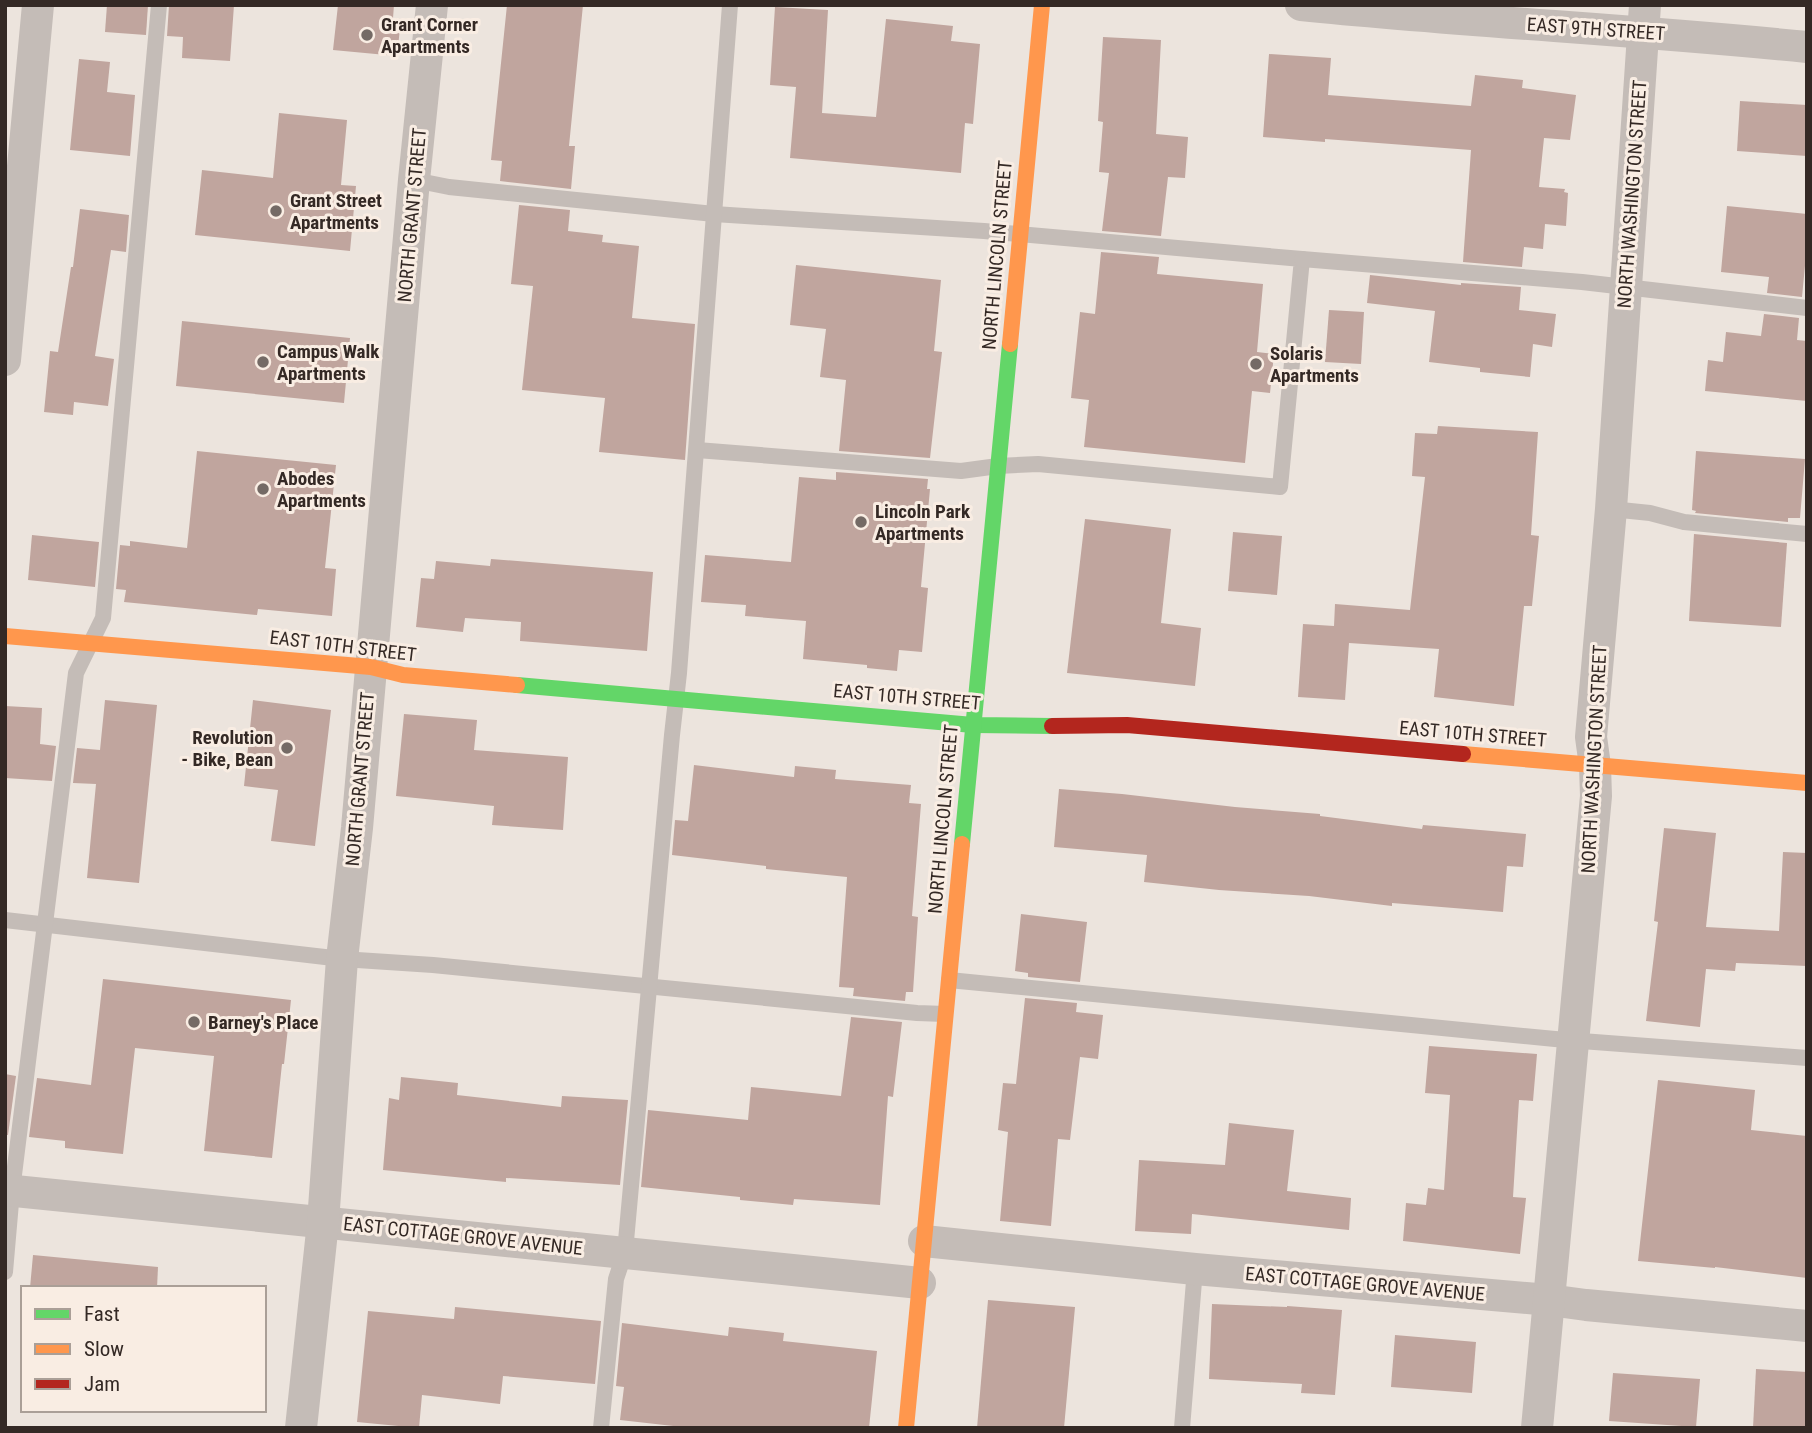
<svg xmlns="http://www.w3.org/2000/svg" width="1812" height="1433" viewBox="0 0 1812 1433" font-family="'Roboto Condensed',sans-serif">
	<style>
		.building { fill: #c0a59e }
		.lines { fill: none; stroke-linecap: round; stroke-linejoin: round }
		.lane { stroke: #c4bcb7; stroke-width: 16 }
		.street { stroke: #c4bcb7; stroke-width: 32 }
		.fast { stroke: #63d668; stroke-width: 16 }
		.slow { stroke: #ff974d; stroke-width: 16 }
		.jam { stroke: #b3261e; stroke-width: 16 }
		.poi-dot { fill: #746a65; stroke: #f9ede3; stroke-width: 2.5 }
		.labels { text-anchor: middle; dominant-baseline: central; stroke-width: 6; stroke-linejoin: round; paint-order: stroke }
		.poi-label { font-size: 19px; font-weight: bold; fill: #342925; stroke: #f9ede3; text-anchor: start }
		.street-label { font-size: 19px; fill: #342925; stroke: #f9ede3 }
	</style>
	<rect width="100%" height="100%" fill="#ece4dd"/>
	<!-- building -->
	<g class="building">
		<path d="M107,5h41l-2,30 -41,-3z"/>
		<path d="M169,5h65l-4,56 -48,-3 1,-21 -16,-1z"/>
		<path d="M338,5h56l-1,13 8,1 -4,37 -64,-6z"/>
		<path d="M507,5h76l-14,141h6l-4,43 -71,-8 2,-20 -11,-1z"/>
		<path d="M775,7l53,3 -6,103 54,4 10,-98 67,7 -2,15 29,3 -7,80 -8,-1 -4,50 -171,-15 6,-71 -26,-2z"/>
		<path d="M1103,37l58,3 -5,94 32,3 -3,41 -17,-1 -7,59 -59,-5 7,-58 -10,-1 4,-50 -5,-1z"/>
		<path d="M1269,54l62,4 -3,37 143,11 4,-31 48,5 -1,8 54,7 -6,45 -26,-2 -5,49 26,2 -1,3 4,1 -2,33 -21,-2 -2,25 -19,-2 -2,20 -59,-5 8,-112 -146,-11v3l-62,-5z"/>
		<path d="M79,59l31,3 -3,30 28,3 -5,61 -60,-6z"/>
		<path d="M1740,101l67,4v51l-70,-5z"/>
		<path d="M279,113l68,7 -6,65 15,1 -6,65 -155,-16 7,-65 71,8z"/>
		<path d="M519,205l51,5 -2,21 35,4 -1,7 37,4 -7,72 63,6 -10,136 -86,-8 6,-54 -83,-8 11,-104 -22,-2z"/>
		<path d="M1727,206l80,8v31l-5,52 -35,-4 2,-16 -48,-5z"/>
		<path d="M80,209l49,6 -3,37 -15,-2 -16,106 19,3 -6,47 -34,-4 -1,13 -29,-3 6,-61 8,1 13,-85h2z"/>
		<path d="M1101,252l58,5 -2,17 106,10 -6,68 17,2 -4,39 -18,-2 -7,72 -161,-16 5,-47 -18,-2 9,-86 15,2z"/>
		<path d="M796,265l145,15 -7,71 8,1 -12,106 -91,-7 7,-71 -26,-3 6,-48 -36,-4z"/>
		<path d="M1370,275l91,10v-2l60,4 -2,23 37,4 -4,33 -19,-3 -3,33 -50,-5v-4l-51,-6 6,-51 -68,-8z"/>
		<path d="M1329,310l35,2 -3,52 -36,-2z"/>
		<path d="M1764,314l35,4 -2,22 10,1v60l-102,-10 3,-31 15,2 3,-30 35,4z"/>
		<path d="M182,321l168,17 -6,65 -168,-17z"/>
		<path d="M1438,426l100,6 -7,103 8,1 -7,70h-8l-10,100 -80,-9 5,-48 -90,-6 -4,57 -47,-3 5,-73 31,2 1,-22 75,6 15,-133 -13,-1 3,-43 22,1z"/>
		<path d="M197,451l139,14 -11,103 11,1 -4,47 -74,-7 -1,6 -133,-13 2,-12 -10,-1 4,-44 10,1v-5l57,7z"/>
		<path d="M1696,451l109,8 -5,59h-12v4l-93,-9 1,-2 -4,-1z"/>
		<path d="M836,472l92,7 -1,10h3l-9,98 7,1 -6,64 -23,-2 -2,21 -30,-3v-3l-64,-6 3,-38 -61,-5 1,-11 -45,-3 4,-47 86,7 8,-85 37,3z"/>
		<path d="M1085,519l86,10 -10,94 40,5 -6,58 -128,-13z"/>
		<path d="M1233,532l49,4 -5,59 -49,-4z"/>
		<path d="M1694,534l93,9 -6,84 -92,-6z"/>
		<path d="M32,535l67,7 -4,45 -67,-7z"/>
		<path d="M491,559l162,13 -6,79 -127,-10 1,-19 -56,-4 -2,14 -47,-5 5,-49 13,1 2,-18 54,5z"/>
		<path d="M105,700l52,5 -18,178 -52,-5 9,-94 -23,-1 4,-35 23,2z"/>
		<path d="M253,700l78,10 -16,136 -44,-5 7,-51 -34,-4z"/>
		<path d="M5,706l37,2 -2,36 16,2 -4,35 -47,-3z"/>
		<path d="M404,714l73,6 -3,30 94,7 -5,73 -71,-5 2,-19 -98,-10z"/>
		<path d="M694,765l100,12 1,-11 41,4 -1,9 76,6 -2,18 12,1 -9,112 6,1 -5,75h-7l-1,9 -52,-5 1,-8 -15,-1 8,-110 -81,-8v-3l-94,-11 3,-35 13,1z"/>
		<path d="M1059,789l63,5 113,13 85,7v2l102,13 1,-4 103,9 -3,33 -16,-1 -4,46 -111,-9v3l-83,-10 -90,-6 -75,-8 3,-27 -93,-8z"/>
		<path d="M1664,828l52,5 -10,94 73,4 4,-79 24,1v113l-71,-3 -1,8 -29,-2 -6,58 -54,-6 12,-99 -4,-1z"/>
		<path d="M1021,914l66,8 -7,60 -52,-5v-4l-13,-2z"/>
		<path d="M103,979l188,21 -7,64h-2l-10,94 -68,-7 10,-95 -79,-8 -12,106 -58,-6v-7l-36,-4 8,-59 54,7z"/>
		<path d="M1025,998l52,5 -1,9 27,3 -5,44 -18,-2 -10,83 -12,-1 -7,87 -51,-5 8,-89 -10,-2 5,-47 13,1z"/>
		<path d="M851,1017l51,5 -9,75 -5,-1 -8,109 -86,-6 -1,6 -53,-5v-3l-99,-10 7,-77 100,10 3,-33 90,9z"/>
		<path d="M1429,1046l108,8 -4,47 -14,-1 -6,97 13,1 -6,56 -117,-13 3,-38 20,2 2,-17 16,2 6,-95 -25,-2z"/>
		<path d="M5,1074l11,2 -8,59h-3z"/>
		<path d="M401,1077l57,6 -1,12 104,12 1,-11 66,4 -8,85 -114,-7v4l-123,-12 6,-72 10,2z"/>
		<path d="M1658,1080l97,10 -4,40 56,6v142l-92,-11v1l-77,-7z"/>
		<path d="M1229,1123l65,7 -7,61 64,7 -2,32 -157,-16 -1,20 -56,-3 4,-71 86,5z"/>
		<path d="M33,1255l125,12 -1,21h-127z"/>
		<path d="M988,1300l87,7 -11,121h-87z"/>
		<path d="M1212,1304l75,3v-1l55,4 -7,85 -34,-2 1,-9 -93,-5z"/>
		<path d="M455,1307l146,14 -6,63 -92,-8 -3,28 -78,-9 -3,33 -62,-6 11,-111 86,8z"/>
		<path d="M622,1323l106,13 1,-9 55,6 -1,8 94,10 -8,77h-178l-71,-8 4,-33 -8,-1z"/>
		<path d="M1395,1335l81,7 -4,51 -81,-6z"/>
		<path d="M1756,1369l51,3 -2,56h-52z"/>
		<path d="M1613,1373l87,6 -4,48 -87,-6z"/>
	</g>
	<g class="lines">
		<!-- lane -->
		<g class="lane">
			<path d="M414,180l35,7 265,27 270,17 318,28 -22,228 -242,-23 -40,2 -37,5 -264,-21"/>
			<path d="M1302,259l280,23 225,26"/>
			<path d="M1611,509l39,4 34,9 123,12"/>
			<path d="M5,920l337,39 91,6 484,48 28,1"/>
			<path d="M949,980l606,59 252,19"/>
			<path d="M5,1272l7,-81 64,-518 27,-55 56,-613"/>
			<path d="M601,1428l15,-149 9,-27 47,-517 7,-62 51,-668"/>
			<path d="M1182,1428l13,-159"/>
		</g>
		<!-- street -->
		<g class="street">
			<path d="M1301,5c168,17 337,25 506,42"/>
			<path d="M5,360l33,-355"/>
			<path d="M5,1190l915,93"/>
			<path d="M924,1241l271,28 354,31 37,5 221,21"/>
			<path d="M301,1428l22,-206 19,-263 15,-131 57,-648 18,-175"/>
			<path d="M1537,1428l59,-632 -1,-30 -4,-29 20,-228 34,-504"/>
		</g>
		<!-- fast -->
		<g class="fast">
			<path d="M517,685l456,40 79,1"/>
			<path d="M962,844l48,-500"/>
		</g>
		<!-- slow -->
		<g class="slow">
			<path d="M1010,344l32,-339"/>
			<path d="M5,636l366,31 32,8 114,10"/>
			<path d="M1463,754l344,29"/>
			<path d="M906,1428l56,-584"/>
		</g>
		<!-- jam -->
		<path class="jam" d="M1052,726l75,-1 336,29"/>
	</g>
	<!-- markers -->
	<g class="poi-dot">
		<circle cx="367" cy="35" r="7"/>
		<circle cx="276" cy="211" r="7"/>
		<circle cx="263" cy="362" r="7"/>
		<circle cx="1256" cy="364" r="7"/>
		<circle cx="263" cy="489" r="7"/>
		<circle cx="861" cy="522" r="7"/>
		<circle cx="287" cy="748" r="7"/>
		<circle cx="194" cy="1022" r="7"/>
	</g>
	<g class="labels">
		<!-- poi labels -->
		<g class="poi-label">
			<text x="381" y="24">Grant Corner<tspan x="381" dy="22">Apartments</tspan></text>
			<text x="290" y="200">Grant Street<tspan x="290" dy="22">Apartments</tspan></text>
			<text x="277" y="351">Campus Walk<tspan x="277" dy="22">Apartments</tspan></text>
			<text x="1270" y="353">Solaris<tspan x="1270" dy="22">Apartments</tspan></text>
			<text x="277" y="478">Abodes<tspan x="277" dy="22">Apartments</tspan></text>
			<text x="875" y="511">Lincoln Park<tspan x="875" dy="22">Apartments</tspan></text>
			<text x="273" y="737" text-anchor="end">Revolution<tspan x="273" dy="22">- Bike, Bean</tspan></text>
			<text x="208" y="1022">Barney's Place</text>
		</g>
		<!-- street labels -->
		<g class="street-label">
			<text transform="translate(1596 29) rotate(4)">EAST 9TH STREET</text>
			<text transform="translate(1632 194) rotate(-86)">NORTH WASHINGTON STREET</text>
			<text transform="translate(412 215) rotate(-85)">NORTH GRANT STREET</text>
			<text transform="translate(997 255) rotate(-85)">NORTH LINCOLN STREET</text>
			<text transform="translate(343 646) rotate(7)">EAST 10TH STREET</text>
			<text transform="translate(907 697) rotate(5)">EAST 10TH STREET</text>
			<text transform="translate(1473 734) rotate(5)">EAST 10TH STREET</text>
			<text transform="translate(1594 759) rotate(-87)">NORTH WASHINGTON STREET</text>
			<text transform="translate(360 779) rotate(-85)">NORTH GRANT STREET</text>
			<text transform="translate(943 819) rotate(-85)">NORTH LINCOLN STREET</text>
			<text transform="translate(463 1236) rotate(6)">EAST COTTAGE GROVE AVENUE</text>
			<text transform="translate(1365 1284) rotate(5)">EAST COTTAGE GROVE AVENUE</text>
		</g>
	</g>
	<!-- border -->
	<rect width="1812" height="1433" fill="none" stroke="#342925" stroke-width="14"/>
	<!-- legend -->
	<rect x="21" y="1286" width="245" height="126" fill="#f9ede3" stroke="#aa9f97" stroke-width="2"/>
	<rect x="35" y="1309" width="35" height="10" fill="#63d668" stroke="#aa9f97" stroke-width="2"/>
	<text x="84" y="1321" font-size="21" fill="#342925">Fast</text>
	<rect x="35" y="1344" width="35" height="10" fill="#ff974d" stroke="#aa9f97" stroke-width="2"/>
	<text x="84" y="1356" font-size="21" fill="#342925">Slow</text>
	<rect x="35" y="1379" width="35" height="10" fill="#b3261e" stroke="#aa9f97" stroke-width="2"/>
	<text x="84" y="1391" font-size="21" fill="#342925">Jam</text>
</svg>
